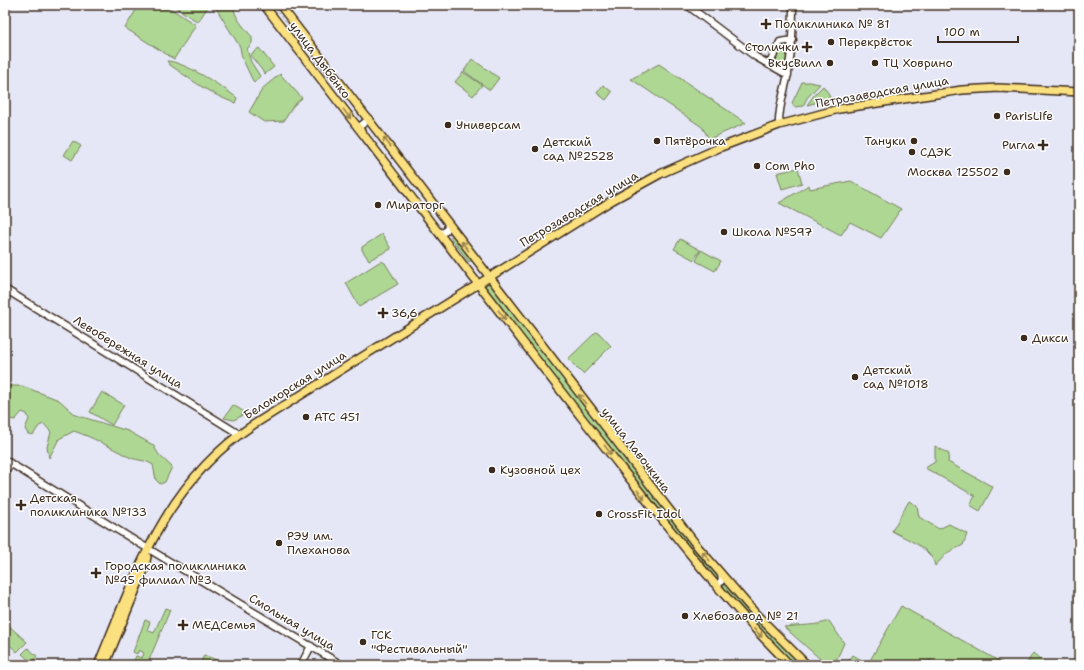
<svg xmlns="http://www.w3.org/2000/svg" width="1084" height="670" font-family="'Shantell Sans',sans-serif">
<rect width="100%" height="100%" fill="#e6e7f6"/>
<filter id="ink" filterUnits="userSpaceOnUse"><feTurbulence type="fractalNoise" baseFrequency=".025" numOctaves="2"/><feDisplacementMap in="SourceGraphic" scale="8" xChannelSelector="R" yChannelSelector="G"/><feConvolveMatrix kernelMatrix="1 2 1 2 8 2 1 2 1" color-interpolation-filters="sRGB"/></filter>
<g filter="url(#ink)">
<path fill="#aed794" stroke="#748059" d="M139 5H165L196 25 174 59 125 28Z
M172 5H209L198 22Z
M214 5H222L223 8 234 5C233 17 245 28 252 37V43L247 49 251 62 260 76 254 83 242 58 240 47Z
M789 44 785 67 774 63 778 51Z
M259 48 274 67 265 74 250 55Z
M472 59 499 78 490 90 464 71Z
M167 61C183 61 225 88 237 98L235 103C211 95 190 79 170 65Z
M659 64 746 123 709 139 702 127 631 79Z
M463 72 482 85 473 96 455 82Z
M280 74 302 98 293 106 284 121 264 122 249 112 263 88Z
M802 82H809L820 84 807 98 803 106 794 107 792 103Z
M603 85 612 92 606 100 597 93Z
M823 86 829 94 830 99 807 105 814 95Z
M73 141 81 146 72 160 64 155Z
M798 168 802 183 782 189 777 173Z
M851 181 901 209 881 238 850 222 841 235 779 203 809 185 810 189Z
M382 234 391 249 369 260 362 250V247Z
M453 235 472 260 469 262 450 237Z
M680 239 700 250 694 260 674 249Z
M701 250 721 261 715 271 696 261Z
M381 261 385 263 398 284 359 307 346 283Z
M489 277 698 547 807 665H790L722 594 478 284Z
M596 332 599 333 611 346 583 374 568 359Z
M5 386H22L59 400 76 415 128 431 153 445 159 455 172 467 165 482 160 484 156 480 153 465C145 459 135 461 127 456 108 446 94 438 74 431L59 439 49 458 47 447 51 432 44 424 39 426 33 435 28 434 25 429 29 419 27 414 22 412 15 420 9 419 8 414 10 409 5 406Z
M102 392 124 405 112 425 90 412Z
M233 405 246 413 234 420 224 418Z
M935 446 949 454 948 462 993 487 980 511 970 505 975 496 925 468 935 462Z
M909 501 917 506 919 517 939 529 949 524 967 534 963 545 947 553 935 566C932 548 906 539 892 531Z
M901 606 1006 665H934L931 660 916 665H846L853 655 868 664Z
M165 608 170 610 147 665H132L136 656 142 658 144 653 139 650 137 654 133 652 145 620 150 622 147 630 154 633Z
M829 621 844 643 835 663 827 665 784 627C799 625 817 626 829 621Z
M7 624 27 642 17 652 5 640V626Z
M28 648 37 656 32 663 22 654Z
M1033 653 1047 665H1026Z
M204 655 219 661 217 665H200Z"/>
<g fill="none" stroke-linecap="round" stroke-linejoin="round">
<defs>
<path id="minor" d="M687 5 756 57 788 75
M769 65 780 42 793 40
M779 125C778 107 785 91 788 73 792 50 793 28 793 5
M358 128 369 119
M436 230 442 233 446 231 448 226 447 222
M5 289 239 434
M5 460 137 542 342 665
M5 471 11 464
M712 582 716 584 720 583 722 579 721 575
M301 665 311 646"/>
<path id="major" d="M264 5C371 144 477 284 585 422 651 505 714 590 790 665
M280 5 698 547 756 614 807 665
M98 665C136 573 166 482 253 425L611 201 660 174 721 147 779 125 839 109 962 90 999 88 1079 92
M105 665 144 570 147 557"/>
</defs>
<use href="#minor" stroke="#3b2a1e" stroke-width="9"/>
<use href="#major" stroke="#3b2a1e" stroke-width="10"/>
<use href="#minor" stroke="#fff" stroke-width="6"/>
<use href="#major" stroke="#fbe080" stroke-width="7"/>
</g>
<defs><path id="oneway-shaft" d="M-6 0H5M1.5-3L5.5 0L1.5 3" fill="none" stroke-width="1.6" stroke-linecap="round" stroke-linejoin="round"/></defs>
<g stroke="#9b854f">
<use href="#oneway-shaft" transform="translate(347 114) rotate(53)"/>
<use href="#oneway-shaft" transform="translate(387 142) rotate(-127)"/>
<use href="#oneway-shaft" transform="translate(465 246) rotate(-127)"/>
<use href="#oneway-shaft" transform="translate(502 315) rotate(52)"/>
<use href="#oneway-shaft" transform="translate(582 399) rotate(-128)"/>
<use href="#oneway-shaft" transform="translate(608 450) rotate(53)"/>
<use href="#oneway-shaft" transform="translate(641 495) rotate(53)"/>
<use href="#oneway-shaft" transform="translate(706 556) rotate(-129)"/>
<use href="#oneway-shaft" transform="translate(758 633) rotate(47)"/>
</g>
</g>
<g fill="#3b2a1e" stroke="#fff" stroke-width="1.5">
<path d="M764 18h4v4h4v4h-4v4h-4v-4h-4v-4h4z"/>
<circle cx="831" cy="42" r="4"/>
<path d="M805 41h4v4h4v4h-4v4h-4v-4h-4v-4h4z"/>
<circle cx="830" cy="63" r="4"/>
<circle cx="875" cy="63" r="4"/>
<circle cx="997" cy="116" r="4"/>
<circle cx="448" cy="125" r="4"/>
<circle cx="657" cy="141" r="4"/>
<circle cx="914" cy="141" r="4"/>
<path d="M1041 139h4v4h4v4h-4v4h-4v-4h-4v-4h4z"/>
<circle cx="535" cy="149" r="4"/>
<circle cx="912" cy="152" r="4"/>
<circle cx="757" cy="166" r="4"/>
<circle cx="1007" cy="172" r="4"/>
<circle cx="378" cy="205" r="4"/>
<circle cx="724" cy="232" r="4"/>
<path d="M381 307h4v4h4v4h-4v4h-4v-4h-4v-4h4z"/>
<circle cx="1024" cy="338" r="4"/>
<circle cx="855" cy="377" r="4"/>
<circle cx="306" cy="417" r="4"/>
<circle cx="492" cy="470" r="4"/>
<path d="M19 499h4v4h4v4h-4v4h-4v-4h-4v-4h4z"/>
<circle cx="599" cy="514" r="4"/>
<circle cx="279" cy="543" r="4"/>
<path d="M94 567h4v4h4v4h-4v4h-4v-4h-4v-4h4z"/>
<circle cx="685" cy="616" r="4"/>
<path d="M181 619h4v4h4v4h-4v4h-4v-4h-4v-4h4z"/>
<circle cx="363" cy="642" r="4"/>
</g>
<g text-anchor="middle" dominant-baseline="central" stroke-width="3" stroke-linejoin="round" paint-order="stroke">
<g font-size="12" fill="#3b2a1e" stroke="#fff" text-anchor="start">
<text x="775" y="24">Поликлиника № 81</text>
<text x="839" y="42">Перекрёсток</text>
<text x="799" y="47" text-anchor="end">Столички</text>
<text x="822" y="63" text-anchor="end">ВкусВилл</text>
<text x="883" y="63">ТЦ Ховрино</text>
<text x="1005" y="116">ParisLife</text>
<text x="456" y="125">Универсам</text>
<text x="665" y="141">Пятёрочка</text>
<text x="906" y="141" text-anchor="end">Тануки</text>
<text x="543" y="142">Детский<tspan x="543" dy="14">сад №2528</tspan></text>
<text x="1035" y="145" text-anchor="end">Ригла</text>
<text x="920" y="152">СДЭК</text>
<text x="765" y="166">Com Pho</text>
<text x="999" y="172" text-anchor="end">Москва 125502</text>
<text x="386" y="205">Мираторг</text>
<text x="732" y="232">Школа №597</text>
<text x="391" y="313">36,6</text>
<text x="1032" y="338">Дикси</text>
<text x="863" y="370">Детский<tspan x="863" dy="14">сад №1018</tspan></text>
<text x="314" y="417">АТС 451</text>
<text x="500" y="470">Кузовной цех</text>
<text x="30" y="498">Детская<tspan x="30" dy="14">поликлиника №133</tspan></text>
<text x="607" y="514">CrossFit Idol</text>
<text x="287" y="536">РЭУ им.<tspan x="287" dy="14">Плеханова</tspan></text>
<text x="105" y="566">Городская поликлиника<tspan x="105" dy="14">№45 филиал №3</tspan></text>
<text x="693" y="616">Хлебозавод № 21</text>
<text x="192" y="625">МЕДСемья</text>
<text x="371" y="635">ГСК<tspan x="371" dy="14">"Фестивальный"</tspan></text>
</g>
<g font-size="12" fill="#3b2a1e" stroke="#fff">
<text transform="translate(320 60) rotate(53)">улица Дыбенко</text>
<text transform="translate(882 92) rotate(-10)">Петрозаводская улица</text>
<text transform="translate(579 209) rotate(-31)">Петрозаводская улица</text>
<text transform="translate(128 352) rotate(32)">Левобережная улица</text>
<text transform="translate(295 385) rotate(-32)">Беломорская улица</text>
<text transform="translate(636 450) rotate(52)">улица Лавочкина</text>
<text transform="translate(292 622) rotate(31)">Смольная улица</text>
</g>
</g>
<rect width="1084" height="670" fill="none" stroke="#fff" stroke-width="20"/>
<rect x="10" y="10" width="1064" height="650" fill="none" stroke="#3b2a1e" stroke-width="1.5" filter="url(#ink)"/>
<path d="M938 36v6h80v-6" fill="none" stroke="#3b2a1e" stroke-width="2"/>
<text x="944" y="36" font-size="12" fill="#3b2a1e" stroke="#ffffff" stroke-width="3" paint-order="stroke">100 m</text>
</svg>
